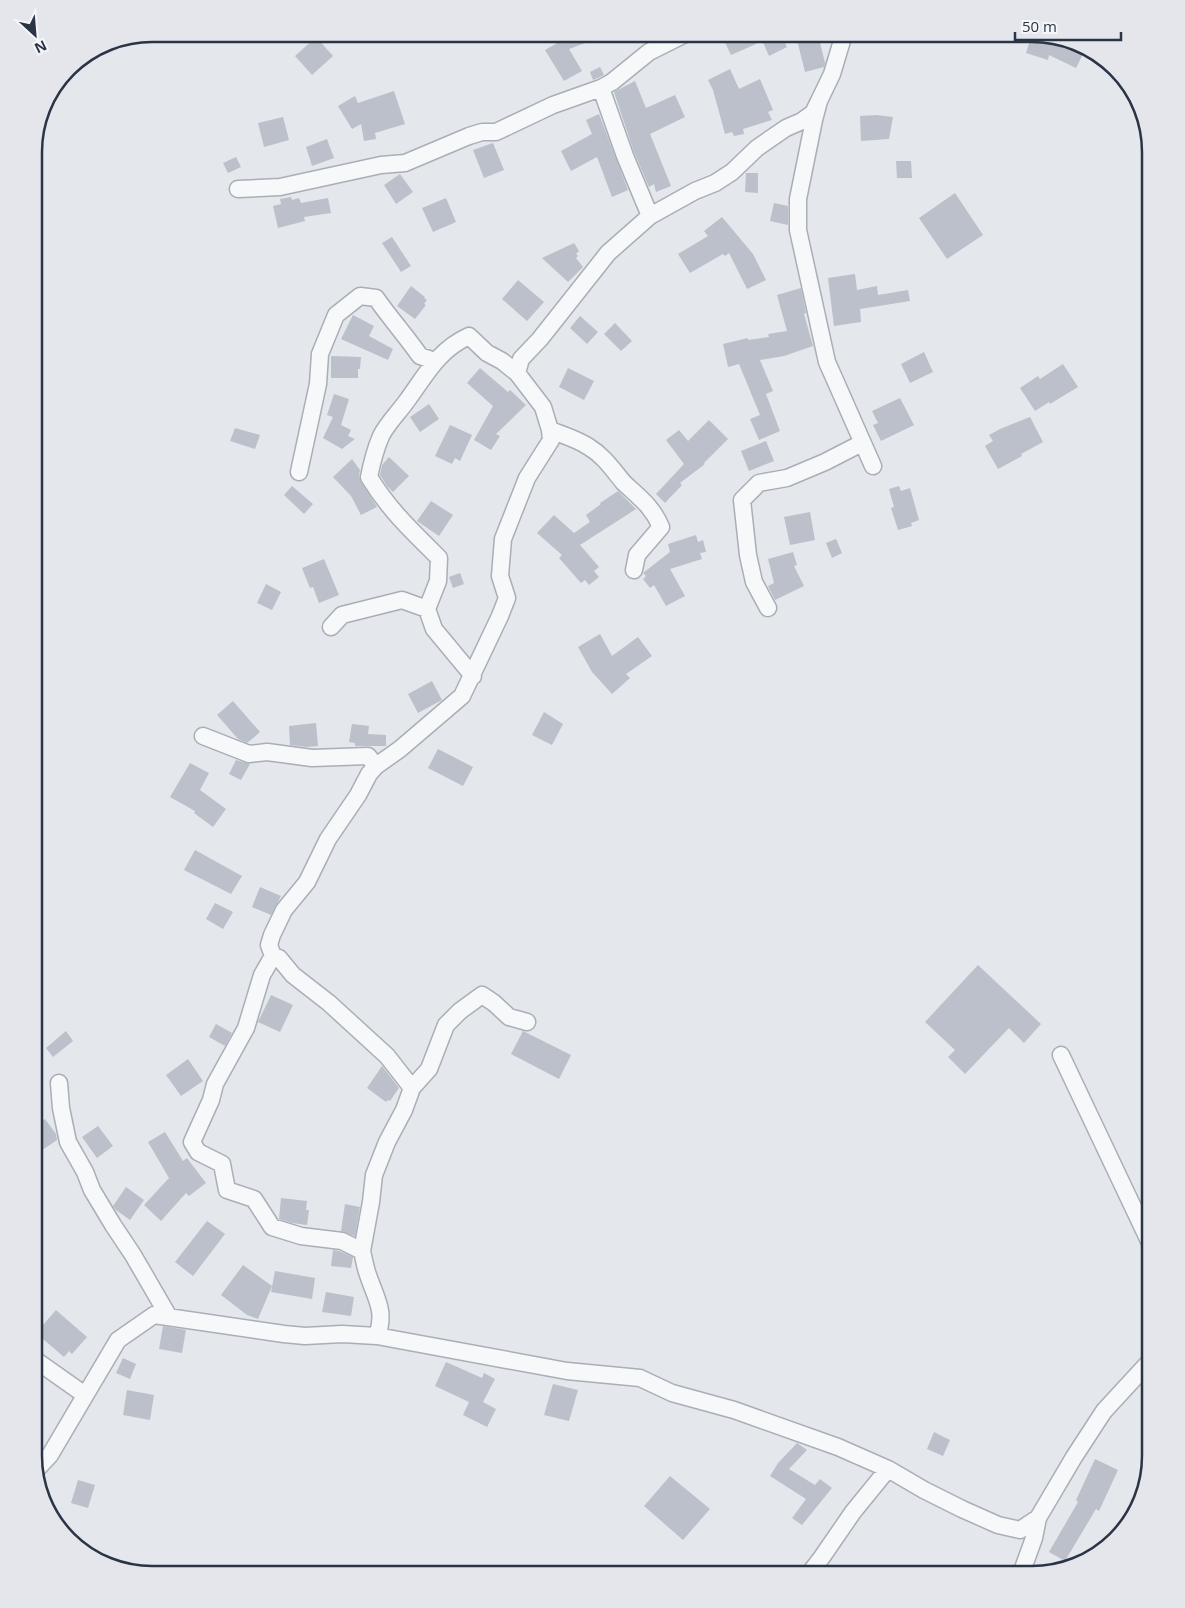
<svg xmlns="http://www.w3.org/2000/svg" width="1185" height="1608" font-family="'Open Sans',sans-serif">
<rect width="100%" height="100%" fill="#e4e7ec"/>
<path fill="#bbc0ca" d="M573 34 607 35 569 49 582 71 564 81 545 50Z
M721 34H752L756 44 731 55Z
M771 34H781L787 47 769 56 761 38Z
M803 34H818L825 63 824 67 805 72 796 36Z
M1032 34H1040L1086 48 1076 68 1049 55 1048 60 1026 53Z
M316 37 333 56 312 75 295 56Z
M600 67 604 75 593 80 590 72Z
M730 69 739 89 760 79 773 110 768 112 772 120 743 129 744 134 734 136 732 132 725 134 713 90 708 80Z
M635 81 646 108 675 95 685 117 650 134 671 186 656 192 654 184 649 187 634 152 614 92Z
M394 91 405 124 375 133 376 139 364 141 361 124 352 129 338 106 355 96 358 103Z
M599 114 628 190 612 197 597 157 571 171 561 151 592 134 586 120Z
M876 115 893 117 889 139 861 141 860 116Z
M283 117 289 140 264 147 258 123Z
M327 139 334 158 312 166 306 147Z
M493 143 504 170 484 178 473 150Z
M236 157 241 167 228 173 223 163Z
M896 161H911L912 178H897Z
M746 173H758V193L745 192Z
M400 174 413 192 396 204 384 185Z
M955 193 983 235 947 259 919 218Z
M291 197 292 200 299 198 301 203 328 198 331 213 304 217 305 221 278 228 273 206 281 204 280 199Z
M446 198 456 222 433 232 422 208Z
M774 203 788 206V225L770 221Z
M722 217 753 254 766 280 747 289 729 253 725 256 723 254 690 273 678 254 708 236 704 231Z
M392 237 411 266 401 272 382 243Z
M574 243 579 251 576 254 578 256 576 258 583 267 568 282 542 258Z
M855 274 857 290 877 286 878 295 908 290 910 301 860 309 861 322 834 326 828 278Z
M518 280 544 302 527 321 502 299Z
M411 286 425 297 424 298 427 300 424 304 426 305 415 319 397 306Z
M801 288 806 313 804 314 813 346 784 356 760 360 773 391 766 394 780 431 759 440 750 419 760 415 739 364 728 367 723 344 748 338V340L769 337 768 334 787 331 777 295Z
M353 315 374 326 369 336 393 349 388 360 341 339Z
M580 316 598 332 587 344 570 328Z
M615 323 632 341 621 351 604 334Z
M924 352 933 372 910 383 901 364Z
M331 356 361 357 360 369H358V378H331Z
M1063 364 1078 387 1050 404 1049 402 1035 411 1020 388 1038 376 1040 379Z
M480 368 508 392 510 390 526 405 496 434 500 436 491 450 474 440 493 406 467 383Z
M568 368 594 381 584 400 559 387Z
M334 394 349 399 341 425 351 430 348 436 355 439 342 449 323 438 333 417 327 415Z
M900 398 914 425 881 441 873 425 878 423 872 411Z
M429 404 439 419 420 432 410 417Z
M1030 417 1043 442 1021 454 1022 456 998 469 985 446 993 441 989 435 1000 429Z
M709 420 728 439 704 463 705 464 680 483 682 485 665 503 656 494 684 464 666 440 679 430 688 441Z
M450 425 472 435 460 461 455 458 452 464 435 456Z
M235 428 260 435 255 449 230 441Z
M766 441 774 461 749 471 741 451Z
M389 457 409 476 393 492 387 486 380 475 382 465Z
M352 459 360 470 359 476 361 482 377 507 361 515 351 496 333 477Z
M292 486 313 504 304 514 284 495Z
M899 486 901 491 910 488 919 520 911 523 912 526 898 530 891 508 894 507 889 489Z
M618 491 636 509 580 545 599 567 594 571 599 577 589 585 585 580 581 583 559 558 562 555 537 533 554 515 574 533 590 522 586 515 601 504 600 503Z
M431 501 453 515 439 536 417 521Z
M810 512 815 540 790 545 784 517Z
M696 535 698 542 703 540 706 552 700 553 702 559 670 569 685 596 666 606 654 585 650 588 643 579 646 576 643 573 670 552 668 544Z
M836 539 842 553 832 558 826 543Z
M793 552 797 565 794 566 804 586 775 600 768 586 774 583 768 559Z
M324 559 339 595 319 603 313 587 310 588 302 568Z
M460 573 464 584 453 588 449 577Z
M266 584 281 592 272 610 257 603Z
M600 634 612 656 638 637 652 656 626 674 630 678 612 694 592 672 578 647Z
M432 681 442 700 418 713 408 694Z
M233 701 260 732 247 743 238 739 217 715Z
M544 712 563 724 552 745 532 735Z
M316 723 318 746 307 747 290 745 289 726Z
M352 724 369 726 368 734 386 735V746H355V743L349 742Z
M438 749 473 767 463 786 428 768Z
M236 760 250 764 241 780 229 774Z
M190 763 209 773 200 790 226 809 213 827 194 813 195 811 170 797Z
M195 850 242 876 231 894 184 870Z
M260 887 281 896 271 915 252 907Z
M215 903 233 912 223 929 206 919Z
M978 965 1041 1024 1024 1043 1009 1028 965 1074 948 1057 955 1050 925 1022Z
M271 995 293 1005 280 1032 258 1022Z
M216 1024 232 1033 225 1046 209 1037Z
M66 1031 73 1041 53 1057 46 1048Z
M523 1031 571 1055 559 1079 511 1054Z
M188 1059 203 1081 181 1096 166 1075Z
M382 1066 399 1088 390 1101 388 1100 386 1102 367 1088Z
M45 1119 56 1134 57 1140 38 1153 34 1146V1125Z
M98 1126 113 1146 97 1158 82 1137Z
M165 1132 183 1161 187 1158 206 1183 189 1196 186 1193 161 1221 144 1205 169 1178 148 1142Z
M126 1187 144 1200 130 1220 116 1210 113 1206Z
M281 1198 307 1201 306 1210H309L307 1225 292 1223 279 1219Z
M345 1204 360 1207 355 1236 341 1231Z
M207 1221 225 1234 193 1276 175 1262Z
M333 1250 339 1251 353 1257 351 1268 331 1266Z
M243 1265 272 1286 258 1319 247 1315 221 1295Z
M275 1271 315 1278 312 1299 271 1292Z
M326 1292 354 1297 351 1316 322 1312Z
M56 1310 87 1337 72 1354 69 1351 64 1357 36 1333Z
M163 1326 186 1330 182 1353 159 1349Z
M123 1358 136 1364 130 1379 116 1373Z
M446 1362 482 1378 484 1373 495 1379 483 1402 496 1409 487 1427 463 1415 469 1402 435 1386Z
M553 1384 578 1390 569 1421 544 1415Z
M127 1390 154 1395 150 1420 123 1415Z
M934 1432 950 1440 943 1456 927 1449Z
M797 1443 807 1450 789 1469 815 1485 820 1479 832 1488 802 1525 792 1518 806 1499 770 1476 778 1463Z
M1095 1459 1118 1470 1099 1511 1096 1509 1065 1561 1049 1552 1078 1502 1076 1500Z
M670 1476 710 1509 683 1540 644 1506Z
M78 1480 95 1485 88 1508 71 1503Z"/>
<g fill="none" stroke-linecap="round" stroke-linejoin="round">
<defs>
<path id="street" d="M844 34 832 74 819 101 814 120 798 199V230L827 362 873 466
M601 88 625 156 650 216
M238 189 280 187 381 165 405 163 469 136 482 132H496L553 105 601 88 612 82 649 52 685 34
M550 430C563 435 577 439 589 447 604 456 613 470 624 483 640 498 652 506 661 527L637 555 634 570
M299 472 318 384 320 354 336 315 360 296 376 298C390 318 406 336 420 356L435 361
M768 608 754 582 748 555 742 500 759 483 787 478 825 462 862 443
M331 627 342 615 402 600 427 609
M473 676 434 629 427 609 438 581 439 558C412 531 389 510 369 477 372 462 375 450 381 436 387 424 398 413 406 402 426 375 438 350 469 336L487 353 502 361 517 373
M203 736 249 754 267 752 312 758 368 756 376 766
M273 956 269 945 272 935 284 910 307 882 328 839 358 795 369 774 376 766 400 749 462 696 500 616 507 598 500 576 503 539 527 478 551 440 550 430 543 407 517 373 521 359 540 339 608 253 650 216 695 191 715 183 732 172 757 148 786 128 802 121 813 113 819 101
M1061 1055 1151 1245
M59 1083 61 1108 68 1142 85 1172 92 1190 113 1225 133 1255 169 1317
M362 1251 371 1202 374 1175 387 1142 404 1110 412 1088
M377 1336C386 1311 376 1299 368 1275 365 1267 364 1259 362 1251L342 1241 301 1236 272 1227 254 1199 227 1190 222 1164 198 1152 192 1142 211 1100 215 1084 246 1028 262 975 273 956 279 958 293 975 329 1003 387 1056 412 1088 429 1069 446 1025 460 1011 482 995 494 1003 509 1017 527 1022
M34 1359 85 1395
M37 1469 50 1455 118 1340 154 1315 284 1334 305 1336 342 1334 377 1336 567 1371 640 1378 672 1393 734 1410 838 1447 888 1469 924 1490 962 1509 998 1525 1020 1530 1038 1518
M809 1574 822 1557 853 1512 888 1469
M1021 1574 1034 1538 1038 1518 1074 1457 1104 1411 1151 1360"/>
</defs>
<use href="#street" stroke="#a9aeb7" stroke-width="19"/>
<use href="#street" stroke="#f7f8fa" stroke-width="16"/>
</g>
<path d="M0 0H1185V1608H0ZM152 42H1032A110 110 0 0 1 1142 152V1456A110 110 0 0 1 1032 1566H152A110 110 0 0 1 42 1456V152A110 110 0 0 1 152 42Z" fill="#e4e6eb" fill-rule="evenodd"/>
<path fill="none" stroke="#2b3445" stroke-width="2.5" d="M152 42H1032A110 110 0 0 1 1142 152V1456A110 110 0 0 1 1032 1566H152A110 110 0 0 1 42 1456V152A110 110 0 0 1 152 42Z"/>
<g transform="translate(35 35) rotate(154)" stroke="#f4f6f9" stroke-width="4" paint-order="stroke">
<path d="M0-4L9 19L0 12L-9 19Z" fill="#2b3445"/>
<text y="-8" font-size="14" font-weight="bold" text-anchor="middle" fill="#2b3445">N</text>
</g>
<path d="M1015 32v8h106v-8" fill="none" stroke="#2b3445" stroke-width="2.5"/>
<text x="1022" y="32" font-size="15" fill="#2b3445" stroke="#f4f6f9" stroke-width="4" paint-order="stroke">50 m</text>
</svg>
